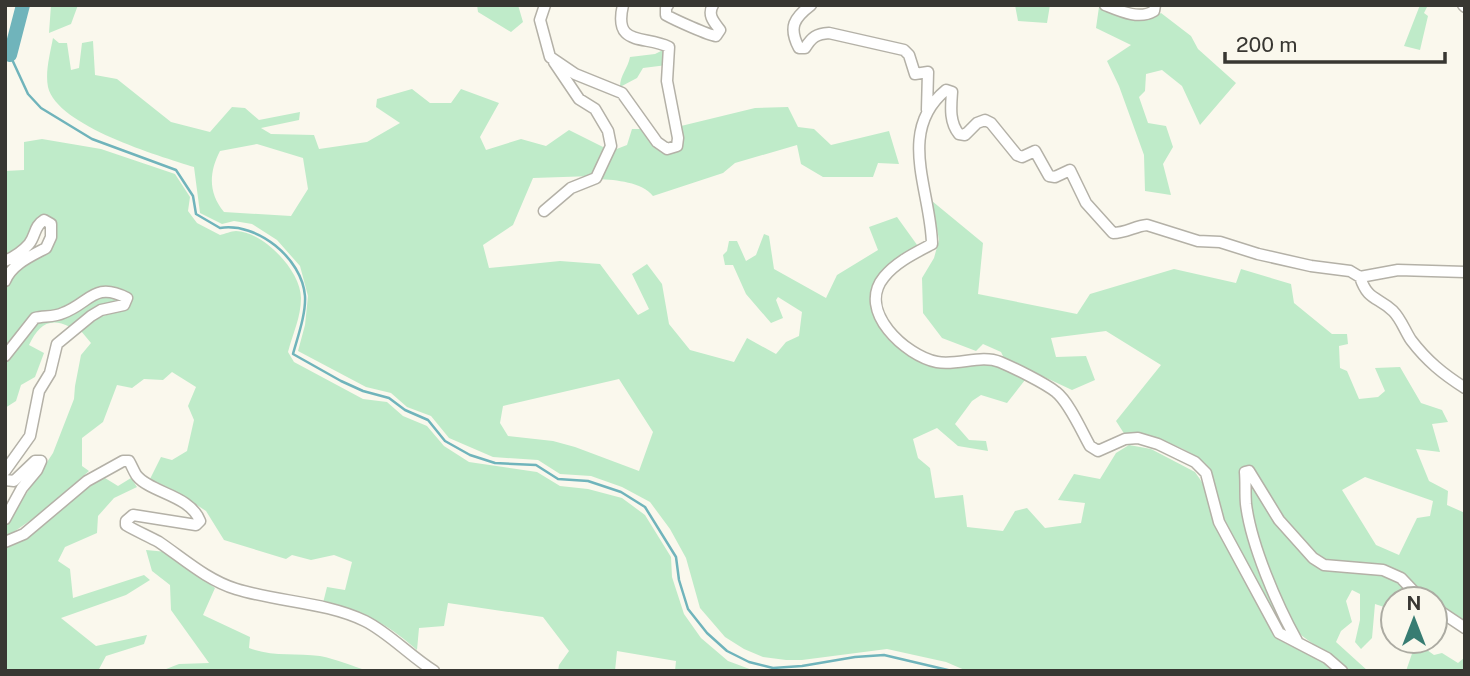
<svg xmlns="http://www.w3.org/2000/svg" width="1470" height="676" font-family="'Public Sans',sans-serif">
<rect width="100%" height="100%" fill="#faf8ed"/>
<path fill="#bfebc9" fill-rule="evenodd" d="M51 5H78L71 24 49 33Z
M477 5H518L523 22 511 32 478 12Z
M1015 5H1050L1047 23 1018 21Z
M1420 5H1428L1424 13 1428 16 1420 50 1404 46Z
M1099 7C1119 19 1140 26 1161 13L1191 36 1198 49 1236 83 1200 125 1182 86 1162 70 1146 74 1145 91 1139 97 1148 123 1166 126 1173 147 1163 164 1171 195 1145 191 1144 155 1119 86 1107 61 1131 45 1096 28Z
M53 38 59 43H67L71 70 79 68 82 43 93 41 95 75 117 79 171 122 210 132 232 107 245 108 259 120 300 112 299 120 261 128 271 134 314 135 319 149 367 142 400 123 376 107 377 99 412 89 430 103H451L461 89 499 103 480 137 486 150 521 139 546 146 569 130 607 149 593 176 533 178 513 225 483 245 489 268 560 261 600 264 638 315 649 309 632 274 647 264 662 284 669 324 690 350 734 362 747 338 776 354 786 342 799 336 802 312 778 297 776 300 783 318 771 323 746 294 733 265H725L723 255 727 251 729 241H737L746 261 756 255 764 234 769 236 774 269 826 298 837 275 878 250 869 227 897 217 920 249 879 276C878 290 876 306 877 320 881 343 922 366 943 368 961 370 979 360 996 364 1006 367 1016 375 1025 380L1007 403 981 395 972 401 955 424 969 440 986 441 988 451 958 446 937 428 913 439 918 458 930 468 935 498 963 495 967 527 1003 531 1015 511 1027 508 1045 528 1081 523 1085 503 1058 500 1074 474 1100 479 1116 453 1129 445 1151 449 1195 472 1208 491 1214 520 1274 636C1293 651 1318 653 1335 671H967L946 662 887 649 802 660H786L763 657 744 649 725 637 700 608 686 558 670 529 650 502 622 487 591 476 560 474 538 460 493 457 449 438 431 416 407 407 391 393 366 387 298 351 305 325 308 296 300 266 277 240 252 224 234 221 222 224 200 213 194 167C159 156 57 126 48 87 45 72 50 54 53 38ZM257 144 303 158 308 189 291 216 224 212C208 193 209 172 220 151ZM619 379 653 432 639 471 575 447 553 441 508 436 500 423 503 406Z
M667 48V65L643 68 637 78 620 87C620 75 628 68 630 57L655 54Z
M788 107 798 127 814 129 831 145 889 131 899 164 878 163 873 177H823L801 164 797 145 735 163 723 173 653 196C642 182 616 180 599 179L614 150 627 145 632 129H641L673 151 681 126 755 108Z
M42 139 101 149 175 174 190 197 188 211 197 223 220 235C225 234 231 231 236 231 264 232 301 271 301 298 301 317 293 333 288 352L294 362 363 399 387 402 403 416 427 426 444 446 469 462 537 472 560 486 588 489 622 498 645 515 671 557 672 577 684 614 701 638 728 661 755 671H675L676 661 617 651 615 671H558L559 665 569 651 543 617 448 603 444 626 419 628 417 650C381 619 368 615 323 603L327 587 345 590 352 562 334 555 311 560 292 555 286 559 224 540 206 511 177 492 150 479 161 457 172 460 187 451 194 420 188 406 196 387 172 372 163 380 144 379 132 388 117 385 103 422 82 438V466L89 471 41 513 5 538V526L53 453 74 399 75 386 81 355 91 343 81 331 99 317 125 310 131 304 132 296C103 275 89 298 63 310 54 314 41 313 31 315L5 352V289L20 267 50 251 55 238 45 216 28 240 5 258V171L24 170V142Z
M932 201 983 243 978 294 1077 314 1090 294 1174 269 1236 283 1241 269 1291 284 1294 303 1332 334H1347L1348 344 1339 346 1340 368 1347 371 1359 399 1378 397 1385 391 1375 368 1400 367 1421 403 1442 410 1448 422 1432 424 1440 452 1416 449 1429 481 1448 491 1447 505 1465 513V623L1435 603V599C1420 599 1412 586 1404 574L1325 562C1291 538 1272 500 1251 466L1242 470 1244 506 1290 633 1278 627C1260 592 1238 557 1224 520 1219 507 1215 477 1209 468 1195 449 1147 433 1125 435L1116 421 1161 365 1106 331 1051 338 1056 357 1086 356 1095 380 1072 390 1004 358 1001 352 983 344 976 351 942 338 923 313 922 278 934 258 939 240ZM1365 477 1433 501 1430 516 1417 518 1399 555 1376 545 1342 490Z
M115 294 121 302 95 308 70 327C49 316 38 326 29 345L44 353 35 377 21 385 16 401 5 408V359L28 327 90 299Z
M1249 477 1315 565C1340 578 1371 566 1395 580 1403 584 1409 593 1415 599H1393V610L1375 604 1372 638 1361 649 1355 642 1360 620V594L1352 590 1346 601 1352 622 1341 631 1336 642 1368 671H1348C1333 654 1317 648 1301 635 1280 616 1256 533 1251 504 1249 496 1250 486 1249 477Z
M105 478 118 486 131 478 137 487 114 498 98 516 97 533 65 547 58 561 70 569 73 598 144 575 150 580 126 595 61 618 96 646 147 635 144 644 106 656 98 671H5V545L15 544 26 538 93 482Z
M146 550 167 552 215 588 203 615 250 637 249 648C272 657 296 653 320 656 336 659 352 666 368 671H161L179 664 209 663 171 610 170 585 152 571Z
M1416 642 1434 655 1442 653 1458 663 1465 657V671H1406Z"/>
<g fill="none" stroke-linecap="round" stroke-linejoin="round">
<path stroke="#70b4bb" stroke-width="2.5" d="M5 61 10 55 28 94 41 108 92 139 176 170 193 196 196 214 220 228C257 222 302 258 305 296 306 314 298 336 293 354L341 381 363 391 389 398 405 410 428 420 445 441 470 455 495 463 536 465 558 479 588 481 621 492 645 507 676 557 679 580 688 609 707 633 727 651 749 662 773 668 802 666 855 657 884 655 952 671"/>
<path stroke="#70b4bb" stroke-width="14" d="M10 55 23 5"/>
<defs>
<path id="minor" d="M545 5 540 20 550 57 575 74 622 93 657 142 667 149 677 146 678 138 667 81 669 47C644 35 613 47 623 5
M668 5 666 8V15C675 20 708 35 716 36L720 30C714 22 707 15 713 5
M811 5C794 18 788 27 799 48H805C812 37 816 34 829 33L904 50 909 55 915 74 928 72 927 110
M1105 5C1120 11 1139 20 1154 11L1155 5
M1463 5 1465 7
M544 211 571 188 596 178 611 146 608 131 595 109 579 99 554 62
M5 261C14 257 22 252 29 244 36 235 34 226 44 220L51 224V237L46 248C31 256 12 264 5 281
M1360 277 1398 270 1465 272
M5 356 35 318C44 316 55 317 63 313 90 303 94 281 127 298L124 305 101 310 91 316 57 344 50 373 39 391 30 436 5 471
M5 480 14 481 35 461H41L37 470 22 488 5 519
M5 542 24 534 87 481 123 461H129C132 466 134 472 137 476 151 493 190 495 200 521L196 525 133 515 126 521V525C136 531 148 536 159 542 184 559 207 580 236 589 278 602 326 602 365 621 389 633 410 656 434 671
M1435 608 1465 628
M1297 641C1277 605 1251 545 1246 504 1245 493 1246 482 1245 472L1249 471 1279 520 1313 558 1324 565 1383 570 1401 578 1421 599
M1342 671 1327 658 1279 633 1219 522 1206 473 1195 462 1158 444 1138 438 1125 439 1098 451 1090 446C1082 432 1069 402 1056 392 1045 383 1014 368 1000 362 981 354 958 366 937 362 906 356 856 311 884 277 896 262 915 253 932 244 931 191 896 131 946 90L952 92C951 106 949 122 959 134L965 135 977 123 985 120 991 123 1017 155 1022 157 1035 151 1049 176 1055 177 1070 170 1086 203 1113 233C1126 233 1135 226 1147 225L1198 241 1220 242 1258 254 1311 266 1350 271 1360 277C1368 301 1377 296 1393 311 1401 319 1405 331 1411 340 1427 361 1443 374 1465 388"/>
</defs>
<use href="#minor" stroke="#b4b1a7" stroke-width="13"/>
<use href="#minor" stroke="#fff" stroke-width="10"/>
</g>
<rect width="1470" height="676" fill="none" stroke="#383732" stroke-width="14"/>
<g transform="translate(1414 620)"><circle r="33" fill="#faf8ed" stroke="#acaba2" stroke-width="2"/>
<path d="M0-5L12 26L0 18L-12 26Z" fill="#377c72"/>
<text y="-10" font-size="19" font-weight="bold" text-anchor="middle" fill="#383732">N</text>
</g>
<path d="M1225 52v10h220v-10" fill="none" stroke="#383732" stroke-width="3.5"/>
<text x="1236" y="52" font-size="21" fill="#383732" stroke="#faf8ed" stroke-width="5" paint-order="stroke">200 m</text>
</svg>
